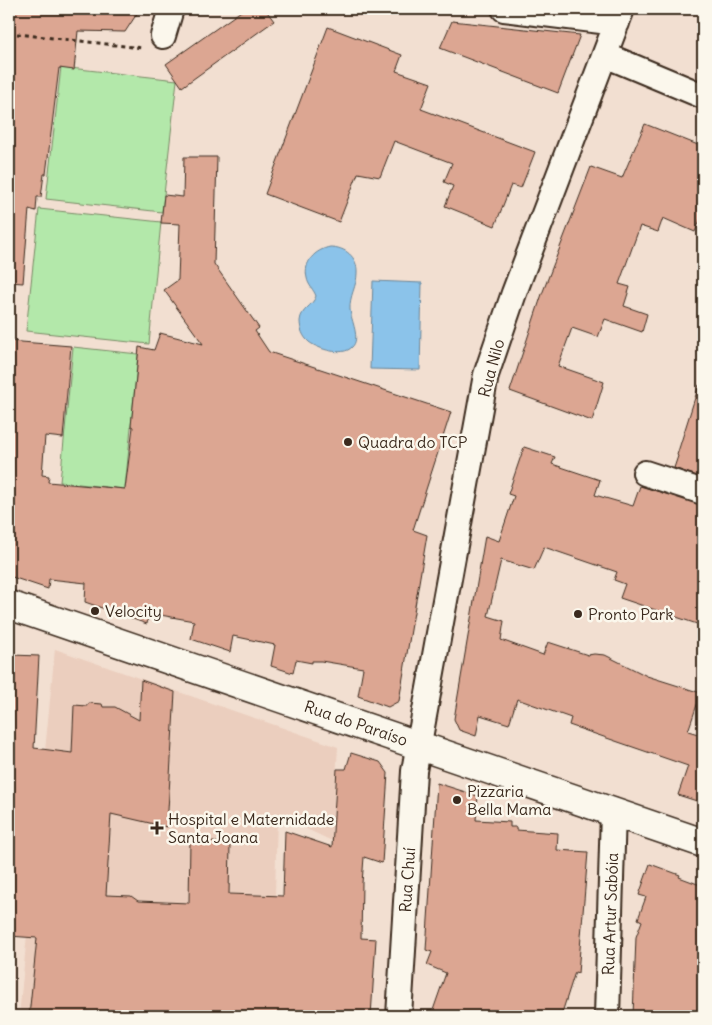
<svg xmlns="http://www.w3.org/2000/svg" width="712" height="1025" font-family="Delius,sans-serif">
<rect width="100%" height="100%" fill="#f2dfd1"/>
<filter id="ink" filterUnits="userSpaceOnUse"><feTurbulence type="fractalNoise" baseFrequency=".02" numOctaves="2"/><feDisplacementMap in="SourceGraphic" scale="10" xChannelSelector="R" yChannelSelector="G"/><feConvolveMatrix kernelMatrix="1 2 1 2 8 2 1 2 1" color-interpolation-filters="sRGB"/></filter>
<g filter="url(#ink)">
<path fill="#ebcebe" d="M55 649 338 747 332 841 277 815 272 1016H19Z"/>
<path fill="#b3e8aa" stroke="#778964" d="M61 67 177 80 162 212 46 199Z
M39 209 161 222 149 344 26 331Z
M73 347 138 354 125 489 60 482Z"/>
<path fill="#8bc3ea" stroke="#6b8698" d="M330 247C345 247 358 257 357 273 357 286 349 296 350 310 351 320 361 339 352 347 343 357 318 349 309 342 303 337 300 329 300 321 301 309 312 307 316 296 314 290 308 285 307 278 303 262 315 250 330 247Z
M373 281 422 283 420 370 370 369Z"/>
<path fill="#dca692" stroke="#3b2a1e" d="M9 9 60 11V9H140L125 32 78 31 74 70 59 68 46 174H44L41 197H37L36 211 29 209 23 283 9 282Z
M244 9H265L274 21 182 87 166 64Z
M452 21 580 35 558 93 440 48Z
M328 27 402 55 396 71 431 83 421 109 535 152 521 188 511 185 495 226 445 206 453 186 444 182 452 163 394 141 380 177 358 173 339 222 265 194Z
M645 124 703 147V213L695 232 663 218 658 232 640 226 619 284 630 287 624 306 647 314 642 332 605 319 598 337 572 328 558 366 604 382 592 421 510 391 542 294 591 167 622 178Z
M184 157H217L214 264 259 328 255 331 269 352 451 412 413 530 427 535 399 701 388 707 358 696 363 668 321 661H312V663L296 660 293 673 271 666 275 645 233 636 230 652 191 639 194 621 149 613 147 624 85 602 86 583 49 579 48 589 9 576V341L71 346 63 438 45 436 42 475 49 476 48 482 125 489 133 427 131 426 139 347 154 350 160 333 203 344 164 290 178 280 180 224 161 223 164 195 183 197Z
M699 385H703V478L674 468 678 456 677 455Z
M524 447 555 457 552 464 600 480 595 495 633 506 640 486 703 505V626L620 598 625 584 614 580 617 572 544 547 534 570 501 560 488 616 504 621 501 640 543 655 548 642 588 655 594 654 605 655 647 676 701 693 688 731 698 734 699 730 703 731V803L678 795 688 766 569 725 571 718 517 699 509 724 480 715 476 736 459 730 454 719 485 536 499 541 514 496 508 494Z
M12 655 39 656 34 748 72 753 74 705 87 706 89 703 102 704 103 707H115L139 720 141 680 175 692 167 827 111 814 106 895 131 896 138 901 189 903 190 841 230 843 229 894 283 896 285 831 332 847 337 769H346L351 753 380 762 388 773 382 863 364 857 362 883 361 938 376 939 371 1016H29L37 938 9 936V685H10Z
M437 783 478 796 476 820 510 822V827H516V830L558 833 557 850 588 852 578 973 575 972 561 1016H431L446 973 427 965 432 952 426 950Z
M650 864 680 875 679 877 703 886V1016H633L636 937 642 921 638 919 646 897 639 895Z"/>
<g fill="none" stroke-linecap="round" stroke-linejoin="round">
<defs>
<path id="minor" d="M504 9 617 23
M163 36 171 9
M605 55 703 96
M645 473 703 492
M399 1016 414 771 486 375 514 293 622 9
M607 1016 613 811"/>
<path id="tertiary" d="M9 605 703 843"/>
</defs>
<use href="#minor" stroke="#3b2a1e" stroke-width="28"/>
<use href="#tertiary" stroke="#3b2a1e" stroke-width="31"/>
<path stroke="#3b2a1e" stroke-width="3" stroke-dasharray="4 4" stroke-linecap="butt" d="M9 33 142 48"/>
<use href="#minor" stroke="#fbf7ec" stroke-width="24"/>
<use href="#tertiary" stroke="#fbf7ec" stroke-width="28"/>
</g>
</g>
<g fill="#3b2a1e" stroke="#fbf7ec" stroke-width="2">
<circle cx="348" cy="442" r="5"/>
<circle cx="95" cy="611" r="5"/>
<circle cx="578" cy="614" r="5"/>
<circle cx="457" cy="800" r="5"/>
<path d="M154.5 820.5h5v5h5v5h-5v5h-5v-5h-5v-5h5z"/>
</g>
<g text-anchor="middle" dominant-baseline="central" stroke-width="5" stroke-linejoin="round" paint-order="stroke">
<g font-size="16" fill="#3b2a1e" stroke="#fbf7ec">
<text transform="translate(491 368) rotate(-75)">Rua Nilo</text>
<text transform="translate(356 723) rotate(19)">Rua do Paraíso</text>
<text transform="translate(407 880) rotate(-86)">Rua Chuí</text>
<text transform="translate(610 914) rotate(-88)">Rua Artur Sabóia</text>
</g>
<g font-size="16" fill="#3b2a1e" stroke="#fbf7ec" text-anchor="start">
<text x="358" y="442">Quadra do TCP</text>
<text x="105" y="611">Velocity</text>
<text x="588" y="614">Pronto Park</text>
<text x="467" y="791">Pizzaria<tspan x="467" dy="18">Bella Mama</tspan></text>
<text x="168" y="819">Hospital e Maternidade<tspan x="168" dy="18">Santa Joana</tspan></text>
</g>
</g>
<rect width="712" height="1025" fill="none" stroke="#fbf7ec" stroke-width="30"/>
<rect x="15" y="15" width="682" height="995" fill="none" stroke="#3b2a1e" stroke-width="2" filter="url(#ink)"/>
</svg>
